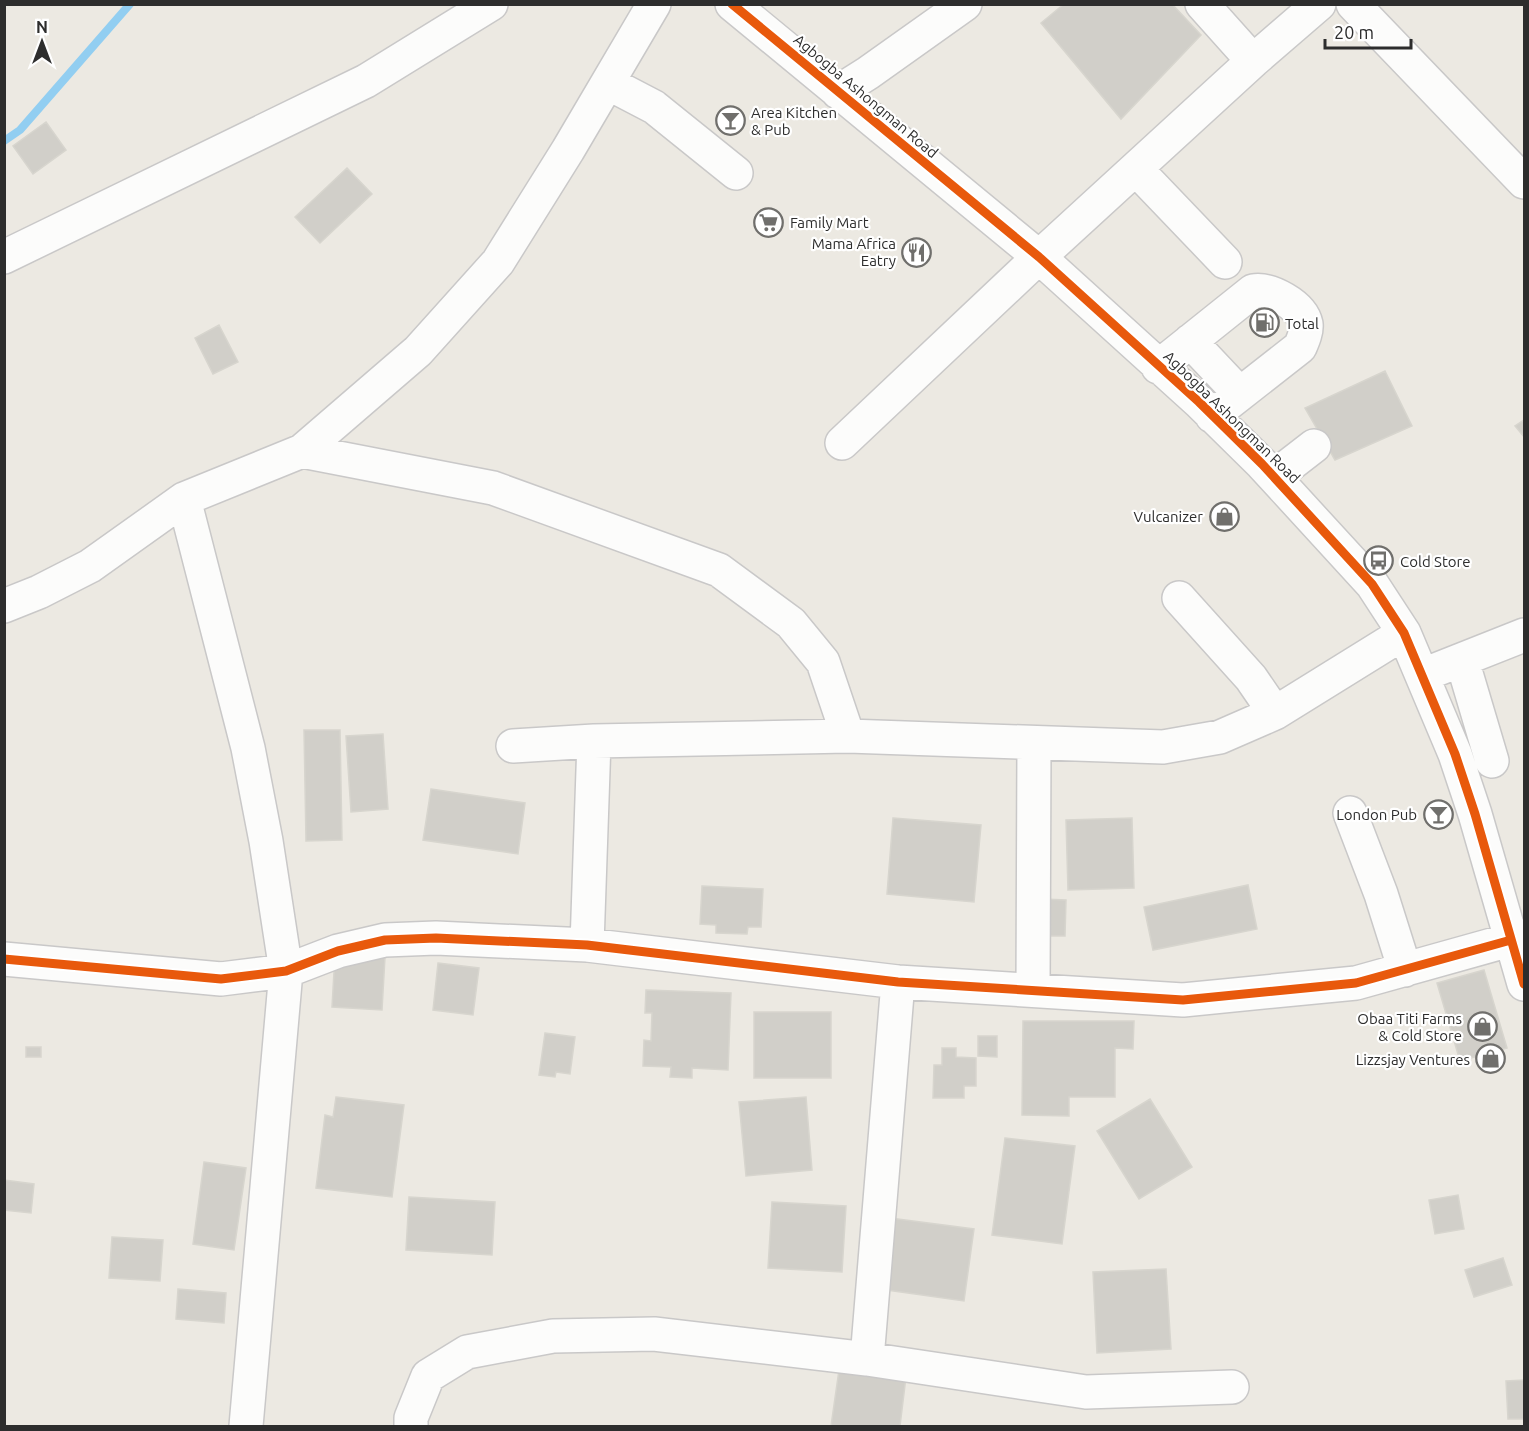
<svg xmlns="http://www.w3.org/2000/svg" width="1529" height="1431" font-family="Ubuntu,sans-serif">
<rect width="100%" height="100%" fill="#ece9e2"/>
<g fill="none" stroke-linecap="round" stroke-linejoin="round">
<path stroke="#92cef1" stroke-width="8" d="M4 141 20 130 130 4"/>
</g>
<path fill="#d1cfc9" stroke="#d7d5ce" stroke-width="1.5" d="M1064 4H1172L1201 35 1121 119 1041 23Z
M46 122 66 150 33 174 13 146Z
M347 168 372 194 320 243 295 217Z
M219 325 238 362 213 374 195 338Z
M1385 371 1412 426 1335 460 1305 408Z
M1524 420V437L1515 426Z
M304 730H340L342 840 306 841Z
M383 734 388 809 351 812 346 736Z
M431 789 525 803 518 854 423 840Z
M893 818 981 825 974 902 887 894Z
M1132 818 1134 888 1068 890 1066 820Z
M1248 885 1257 929 1153 950 1144 907Z
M702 886 763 889 761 927H748L747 934 716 933V925L700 924Z
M1043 899 1066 900 1065 936H1042Z
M335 954 385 957 382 1010 332 1007Z
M438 963 479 968 473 1015 433 1010Z
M1484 970 1507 1048 1460 1061 1437 983Z
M646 990 731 993 728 1070 692 1068V1078L670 1077 671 1067 643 1066 644 1040 651 1041 652 1013H645Z
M754 1012H831V1078H754Z
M1023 1021H1134L1133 1049 1115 1048V1097H1069V1116L1022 1115Z
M545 1033 575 1037 570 1074 556 1072 555 1077 539 1075Z
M978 1036H997V1057L978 1056Z
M26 1047H41V1057H26Z
M942 1048H956V1057L976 1058V1086H964V1098H933L934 1065H942Z
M336 1097 404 1105 392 1197 316 1188 325 1115 333 1117Z
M806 1097 812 1170 746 1176 739 1102Z
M1150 1099 1192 1167 1139 1199 1097 1131Z
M1005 1138 1075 1146 1062 1244 992 1235Z
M204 1162 246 1168 234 1250 193 1244Z
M4 1180 34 1184 31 1213 4 1210Z
M1458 1195 1464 1229 1435 1234 1429 1200Z
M409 1197 495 1202 492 1255 406 1250Z
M772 1202 846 1206 842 1272 768 1268Z
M890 1218 974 1229 964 1301 880 1289Z
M112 1237 163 1240 160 1281 109 1278Z
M1503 1258 1512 1285 1474 1297 1465 1270Z
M1166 1269 1171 1349 1097 1353 1093 1272Z
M178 1289 226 1293 224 1323 176 1319Z
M839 1370 906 1377 900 1426H831Z
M1524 1380V1419H1508L1506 1381Z"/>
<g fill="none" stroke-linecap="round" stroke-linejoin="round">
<defs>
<path id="minor" d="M732 4 1039 257 1199 402 1262 464 1372 584 1404 633 1455 754 1475 814 1524 984
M1202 4 1253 61
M1353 4 1524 182
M608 83 654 107 736 173
M838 92 868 73 965 4
M1136 169 1225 262
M4 257 366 81 491 4
M1190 341 1240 394
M1158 367 1253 291C1270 288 1302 305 1306 324 1307 331 1303 340 1300 347L1212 416
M842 443 1039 257 1253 61 1319 4
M302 451 493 488 719 570 791 623 823 662 848 736
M1274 477 1314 446
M184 499 248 748 266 841 286 971 246 1426
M1179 598 1251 678 1275 713
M4 606 39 592 90 566 184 499 302 451 418 351 498 262 568 150 654 4
M1462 660 1492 761
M1423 675 1524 635
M513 746 594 741 848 736 1163 747 1220 737 1275 713 1404 633
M1350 813 1381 894 1405 970
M587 945 594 741
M4 959 221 979 286 971 338 951 385 940 436 938 587 945 898 982 1183 1000 1356 983 1524 936
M1033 990 1034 743
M867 1359 898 982
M411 1426V1418L428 1376 467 1352 553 1336 654 1334 867 1359 1086 1392 1232 1387"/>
</defs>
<use href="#minor" stroke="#c9c8c8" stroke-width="36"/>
<use href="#minor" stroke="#fcfcfb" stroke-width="33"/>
<defs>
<path id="cycleway" d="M732 4 1039 257 1199 402 1262 464 1372 584 1404 633 1455 754 1475 814 1524 984
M4 959 221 979 286 971 338 951 385 940 436 938 587 945 898 982 1183 1000 1356 983 1511 940"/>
</defs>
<use href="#cycleway" stroke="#fff" stroke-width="13"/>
<use href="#cycleway" stroke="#e8590c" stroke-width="9"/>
</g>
<defs>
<symbol id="bar-ring" viewBox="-11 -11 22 22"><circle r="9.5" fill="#fff" stroke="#706f6c" stroke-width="1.5"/><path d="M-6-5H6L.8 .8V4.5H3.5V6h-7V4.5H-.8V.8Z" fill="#706f6c"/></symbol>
<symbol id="supermarket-ring" viewBox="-11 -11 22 22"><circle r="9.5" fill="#fff" stroke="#706f6c" stroke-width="1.5"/><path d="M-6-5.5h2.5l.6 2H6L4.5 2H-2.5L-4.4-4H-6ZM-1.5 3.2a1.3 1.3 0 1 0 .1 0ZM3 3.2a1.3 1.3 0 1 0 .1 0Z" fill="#706f6c"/></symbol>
<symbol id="restaurant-ring" viewBox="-11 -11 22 22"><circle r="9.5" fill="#fff" stroke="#706f6c" stroke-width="1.5"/><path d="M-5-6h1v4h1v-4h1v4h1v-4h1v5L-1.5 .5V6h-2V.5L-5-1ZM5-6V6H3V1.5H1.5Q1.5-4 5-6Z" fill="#706f6c"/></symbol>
<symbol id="fuel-ring" viewBox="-11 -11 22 22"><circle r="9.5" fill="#fff" stroke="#706f6c" stroke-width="1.5"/><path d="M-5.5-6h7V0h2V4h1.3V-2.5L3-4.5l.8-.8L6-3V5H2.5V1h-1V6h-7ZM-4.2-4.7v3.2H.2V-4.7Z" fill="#706f6c"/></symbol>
<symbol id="shop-ring" viewBox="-11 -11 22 22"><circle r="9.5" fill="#fff" stroke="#706f6c" stroke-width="1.5"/><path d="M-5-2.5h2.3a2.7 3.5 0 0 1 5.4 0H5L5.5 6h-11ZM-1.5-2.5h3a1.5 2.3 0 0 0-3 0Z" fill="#706f6c"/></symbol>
<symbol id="bus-ring" viewBox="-11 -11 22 22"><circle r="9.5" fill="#fff" stroke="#706f6c" stroke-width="1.5"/><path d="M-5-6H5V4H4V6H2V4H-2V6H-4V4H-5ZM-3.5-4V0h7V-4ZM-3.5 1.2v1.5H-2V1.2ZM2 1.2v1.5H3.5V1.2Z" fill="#706f6c"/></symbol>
</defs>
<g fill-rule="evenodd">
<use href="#bar-ring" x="714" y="104" width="33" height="33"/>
<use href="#supermarket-ring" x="752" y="206" width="33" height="33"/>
<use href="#restaurant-ring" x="900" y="236" width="33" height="33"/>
<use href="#fuel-ring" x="1248" y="306" width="33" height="33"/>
<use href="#shop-ring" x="1208" y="500" width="33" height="33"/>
<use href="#bus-ring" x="1362" y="544" width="33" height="33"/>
<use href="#bar-ring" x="1422" y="798" width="33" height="33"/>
<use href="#shop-ring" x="1466" y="1010" width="33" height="33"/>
<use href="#shop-ring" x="1474" y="1042" width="33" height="33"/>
</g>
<g text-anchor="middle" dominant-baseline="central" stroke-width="4.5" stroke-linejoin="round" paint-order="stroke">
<g font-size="15" fill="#2d2d2d" stroke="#fff">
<text transform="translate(866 96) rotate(40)">Agbogba Ashongman Road</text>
<text transform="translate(1232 417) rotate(44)">Agbogba Ashongman Road</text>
</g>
<g font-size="15" fill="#2d2d2d" stroke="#fff" text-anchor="end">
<text x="751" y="112" text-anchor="start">Area Kitchen<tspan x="751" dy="17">&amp; Pub</tspan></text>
<text x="790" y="222" text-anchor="start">Family Mart</text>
<text x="896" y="243">Mama Africa<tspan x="896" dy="17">Eatry</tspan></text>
<text x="1285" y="323" text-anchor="start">Total</text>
<text x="1203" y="516">Vulcanizer</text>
<text x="1400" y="561" text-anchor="start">Cold Store</text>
<text x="1417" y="814">London Pub</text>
<text x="1462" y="1018">Obaa Titi Farms<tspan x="1462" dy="17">&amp; Cold Store</tspan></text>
<text x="1470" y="1059">Lizzsjay Ventures</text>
</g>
</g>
<rect width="1529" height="1431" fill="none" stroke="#2d2d2d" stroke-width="12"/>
<g transform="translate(42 42)" stroke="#ffffff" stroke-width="4.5" paint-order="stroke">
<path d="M0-4.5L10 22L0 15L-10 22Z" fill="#2d2d2d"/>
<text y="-9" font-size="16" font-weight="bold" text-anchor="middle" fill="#2d2d2d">N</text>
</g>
<path d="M1325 39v9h86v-9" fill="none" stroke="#2d2d2d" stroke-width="3"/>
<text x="1334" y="39" font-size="18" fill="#2d2d2d" stroke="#ffffff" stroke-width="4.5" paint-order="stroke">20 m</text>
</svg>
